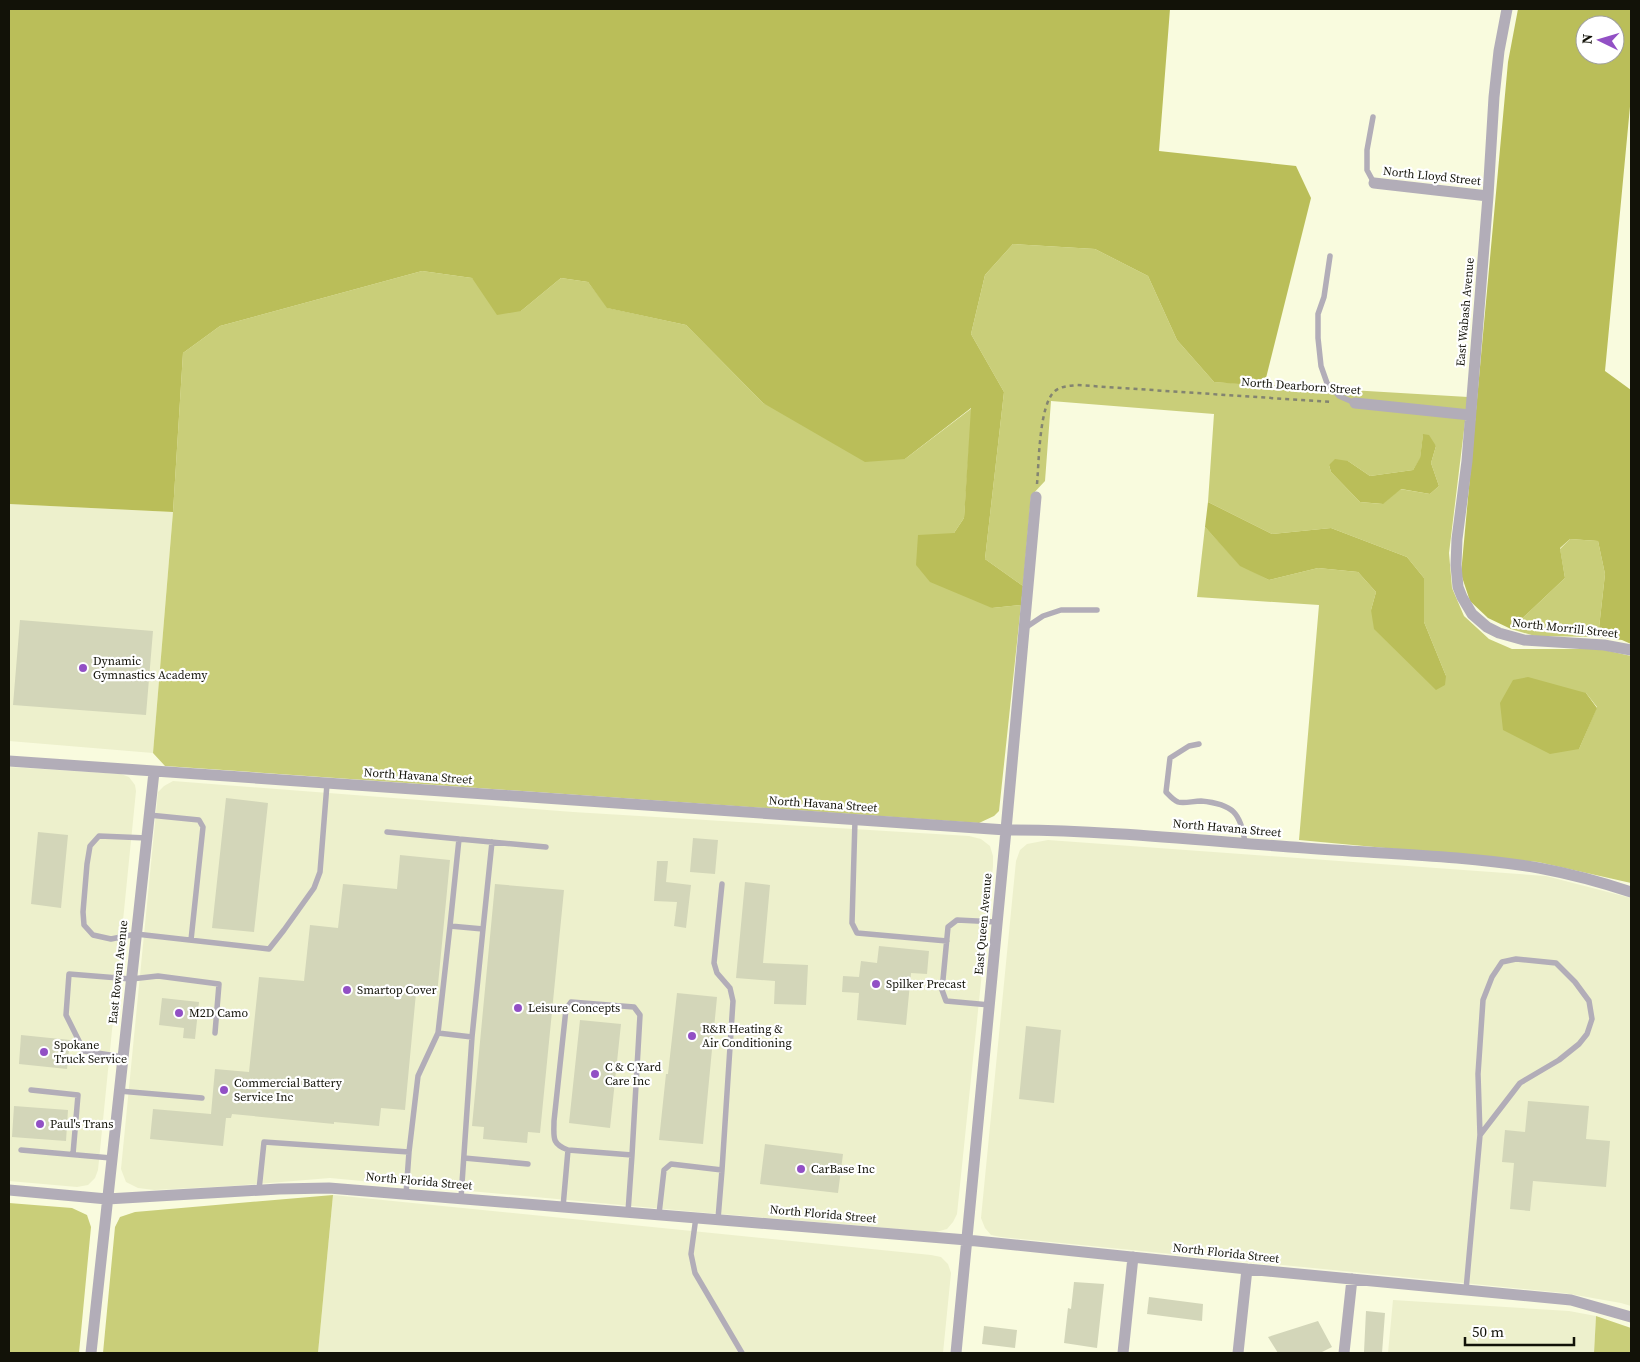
<svg xmlns="http://www.w3.org/2000/svg" width="1640" height="1362" font-family="'Source Serif 4',serif">
<rect width="100%" height="100%" fill="#f9fbde"/>
<path fill="#edf0cc" d="M9 504 173 512 153 753 9 741Z
M9 767 121 774 129 777 135 785 136 791 98 1170 95 1178 88 1185 77 1187 9 1181Z
M173 781 573 812 969 836 981 839 990 846 993 856V866L957 1214 953 1222 947 1229 936 1232 697 1212 330 1178 232 1186 154 1190 138 1188 126 1182 121 1169 158 792 164 786Z
M1048 840 1546 876 1631 898V1306L1621 1303 1564 1293 1001 1237 991 1235 985 1228 981 1218 1016 861 1020 850 1027 844Z
M333 1195 931 1255 941 1257 948 1264 951 1273 943 1353H318Z
M1393 1300 1569 1311 1596 1316 1594 1353H1388Z"/>
<path fill="#c9ce79" fill-rule="evenodd" d="M1013 244 1095 249 1148 276 1177 340 1214 382 1468 397 1449 553 1452 588 1464 616 1489 639 1512 649H1600L1631 656V883L1538 862 1299 840 1319 605 1197 597 1205 527 1240 565 1269 580 1318 568 1358 572 1376 592 1371 610 1446 676 1424 622V578L1407 557 1331 528 1272 534 1208 502 1214 414 1051 401 1045 481 1031 496 1023 586 985 559 1004 392 971 334 985 275ZM1423 435 1436 446 1431 463 1439 486 1430 494 1400 489 1382 504 1360 502 1331 472 1329 465 1348 461 1370 476 1413 470 1420 459ZM1586 693 1597 707 1579 749Z
M422 271 472 278 521 311 561 278 588 282 608 308 686 325 763 403 905 459 972 408 964 518 954 533 992 608 1021 605 999 811 994 816 979 823 165 766 153 753 173 512 183 353 220 326Z
M1570 539 1598 541 1605 574 1598 637 1535 636 1511 629 1565 578 1560 549Z
M333 1195 318 1353H103L115 1227 120 1217 135 1212Z
M9 1203 72 1208 87 1215 91 1227 79 1353H9Z
M1596 1316 1631 1328V1353H1594Z"/>
<path fill="#babe59" fill-rule="evenodd" d="M9 9H1170L1159 151 1296 166 1311 198 1264 386 1214 382 1177 340 1148 276 1095 249 1013 244 985 275 971 334 1004 392 985 559 1023 586 1021 605 992 608 930 582 916 565 918 535 954 533 964 518 971 408 905 459 865 462 763 403 686 325 607 308 588 282 561 278 521 311 497 315 472 278 422 271 220 326 183 353 173 512 9 504Z
M1518 9H1631V96L1605 371 1631 390V644L1622 640 1598 637 1605 574 1598 541 1570 539 1560 548 1565 578 1511 629 1488 618 1470 601 1461 574 1508 62ZM1585 25H1615V55H1585Z
M1423 434 1429 435 1436 446 1431 463 1439 486 1430 494 1401 489 1383 504 1360 502 1331 472 1329 465 1335 459 1348 461 1370 476 1413 470 1420 458Z
M1208 502 1272 534 1331 528 1407 557 1424 578V622L1446 676 1445 685 1436 690 1374 629 1371 610 1376 592 1358 572 1318 568 1269 580 1240 566 1205 527Z
M1528 677 1586 693 1597 708 1579 749 1550 754 1503 730 1500 703 1513 680Z"/>
<path fill="#d3d6b9" d="M20 620 153 631 146 715 13 705Z
M226 798 268 803 254 932 212 928Z
M38 832 68 835 61 908 31 904Z
M693 838 718 840 715 874 690 872Z
M400 855 450 860 437 995 416 993 405 1110 381 1108 379 1126 334 1122V1124L232 1114 231 1118H226L223 1146 150 1139 153 1109 211 1114 215 1069 249 1072 259 977 304 981 310 925 338 928 343 884 397 889Z
M657 861H668L666 882 691 885 686 928 674 926 677 902 654 901Z
M745 882 770 885 763 963 808 965 806 1005 774 1004 775 981 736 978Z
M495 884 564 890 540 1133 528 1132 527 1143 483 1139 484 1127 472 1126Z
M879 946 929 951 927 974 911 973 906 1025 857 1020 859 993 842 992 843 976 859 977 861 961 877 963Z
M677 993 717 997 703 1144 659 1140 666 1074H668Z
M162 998 199 1002 195 1039 183 1038 184 1028 159 1025Z
M580 1020 621 1024 610 1128 569 1123Z
M1026 1026 1061 1030 1054 1103 1019 1099Z
M21 1035 70 1040 67 1069 19 1064Z
M1528 1101 1589 1106 1586 1139 1610 1141 1606 1187 1533 1181 1530 1211 1510 1209 1514 1163 1502 1162 1505 1130 1525 1132Z
M14 1106 68 1110 66 1141 12 1137Z
M765 1144 843 1154 838 1193 760 1184Z
M1074 1282 1104 1284 1097 1348 1064 1343 1068 1308 1071 1309Z
M1149 1297 1203 1304 1202 1321 1147 1314Z
M1366 1311 1385 1313 1382 1353 1364 1352Z
M1318 1321 1332 1347 1320 1353H1278L1268 1337Z
M984 1326 1017 1330 1015 1348 982 1344Z"/>
<g fill="none" stroke-linecap="round" stroke-linejoin="round">
<path stroke="#838471" stroke-width="2.5" stroke-dasharray="4 4" stroke-linecap="butt" d="M1037 484C1039 463 1039 404 1055 391 1061 386 1069 386 1077 385L1331 402"/>
<path stroke="#b2adb8" stroke-width="5.5" d="M1373 117 1367 150V170L1374 183
M1330 256 1324 297 1318 314V338L1321 366 1327 383 1339 396 1355 403
M1025 628 1043 616 1061 610H1097
M1199 744 1189 746 1170 758 1166 792C1169 795 1173 800 1178 802 1184 804 1193 801 1201 801 1233 804 1241 813 1245 843
M149 815 199 820 203 827 191 940
M855 820 852 923 857 933 947 941
M387 832 459 839 450 926 483 929 472 1037 438 1033 418 1076 409 1152
M147 838 99 836 90 846 87 864 83 912 84 925 93 935 111 939 136 934 269 949 284 930 314 888 320 872 327 784
M459 839 546 847
M483 929 492 842
M990 1005 946 1001 942 990 948 927 957 920 997 922
M438 1033 450 926
M123 1057 84 1051 66 1015 69 974 131 979 158 976 219 984 215 1033
M31 1090 78 1095 73 1154
M119 1091 202 1098
M21 1150 111 1158
M568 1150C551 1144 554 1137 554 1121L566 1009 571 1002 634 1007 640 1015 632 1155
M464 1158 528 1164
M722 1170 733 1001 730 988 717 973 714 963 722 884
M259 1190 264 1142 409 1152 406 1194
M461 1198 472 1037
M563 1207 568 1150 632 1155 628 1212
M659 1214 664 1170 671 1164 722 1170 718 1219
M696 1217 691 1254 695 1273 742 1353
M1466 1290 1480 1135 1520 1083 1559 1060 1579 1044 1587 1034 1592 1019 1589 1001 1575 982 1556 963 1516 959 1502 962 1492 977 1483 1000 1478 1074 1480 1135"/>
<path stroke="#b2adb8" stroke-width="11" d="M1507 9 1499 51 1494 97 1488 196 1467 461 1457 539 1456 565 1458 587 1462 597 1472 614 1487 627 1499 633 1524 640 1604 645 1631 650
M1374 183 1488 196
M1355 403 1470 415
M9 761 1006 830C1106 830 1206 841 1305 848 1383 854 1462 855 1539 868 1571 874 1601 882 1631 892
M9 1190 107 1199 279 1189 329 1188 967 1240 1247 1269 1571 1300 1631 1317
M91 1353 154 772
M956 1353 1006 830 1036 497
M1123 1353 1133 1257
M1238 1353 1247 1269
M1344 1353 1352 1279"/>
</g>
<g fill="#9250c5" stroke="#fff" stroke-width="2">
<circle cx="83" cy="668" r="5"/>
<circle cx="876" cy="984" r="5"/>
<circle cx="347" cy="990" r="5"/>
<circle cx="518" cy="1008" r="5"/>
<circle cx="179" cy="1013" r="5"/>
<circle cx="692" cy="1036" r="5"/>
<circle cx="44" cy="1052" r="5"/>
<circle cx="595" cy="1074" r="5"/>
<circle cx="224" cy="1090" r="5"/>
<circle cx="40" cy="1124" r="5"/>
<circle cx="801" cy="1169" r="5"/>
</g>
<g text-anchor="middle" dominant-baseline="central" stroke-width="4.5" stroke-linejoin="round" paint-order="stroke">
<g font-size="12" fill="#121208" stroke="#fff">
<text transform="translate(1432 176) rotate(6)">North Lloyd Street</text>
<text transform="translate(1465 312) rotate(-85)">East Wabash Avenue</text>
<text transform="translate(1301 386) rotate(4)">North Dearborn Street</text>
<text transform="translate(1565 628) rotate(6)">North Morrill Street</text>
<text transform="translate(418 776) rotate(4)">North Havana Street</text>
<text transform="translate(823 804) rotate(4)">North Havana Street</text>
<text transform="translate(1227 828) rotate(5)">North Havana Street</text>
<text transform="translate(983 924) rotate(-85)">East Queen Avenue</text>
<text transform="translate(118 972) rotate(-84)">East Rowan Avenue</text>
<text transform="translate(419 1181) rotate(5)">North Florida Street</text>
<text transform="translate(823 1214) rotate(5)">North Florida Street</text>
<text transform="translate(1226 1253) rotate(6)">North Florida Street</text>
</g>
<g font-size="12" fill="#121208" stroke="#fff" text-anchor="start">
<text x="93" y="661">Dynamic<tspan x="93" dy="14">Gymnastics Academy</tspan></text>
<text x="886" y="984">Spilker Precast</text>
<text x="357" y="990">Smartop Cover</text>
<text x="528" y="1008">Leisure Concepts</text>
<text x="189" y="1013">M2D Camo</text>
<text x="702" y="1029">R&amp;R Heating &amp;<tspan x="702" dy="14">Air Conditioning</tspan></text>
<text x="54" y="1045">Spokane<tspan x="54" dy="14">Truck Service</tspan></text>
<text x="605" y="1067">C &amp; C Yard<tspan x="605" dy="14">Care Inc</tspan></text>
<text x="234" y="1083">Commercial Battery<tspan x="234" dy="14">Service Inc</tspan></text>
<text x="50" y="1124">Paul's Trans</text>
<text x="811" y="1169">CarBase Inc</text>
</g>
</g>
<rect width="1640" height="1362" fill="none" stroke="#121208" stroke-width="20"/>
<g transform="translate(1600 40) rotate(275)"><circle r="24" fill="#ffffff" stroke="#a0a09c"/>
<path d="M0-4L9 19L0 12L-9 19Z" fill="#9250c5"/>
<text y="-8" font-size="14" font-weight="bold" text-anchor="middle" fill="#121208">N</text>
</g>
<path d="M1465 1337v8h109v-8" fill="none" stroke="#121208" stroke-width="2.5"/>
<text x="1472" y="1337" font-size="15" fill="#121208" stroke="#ffffff" stroke-width="4" paint-order="stroke">50 m</text>
</svg>
